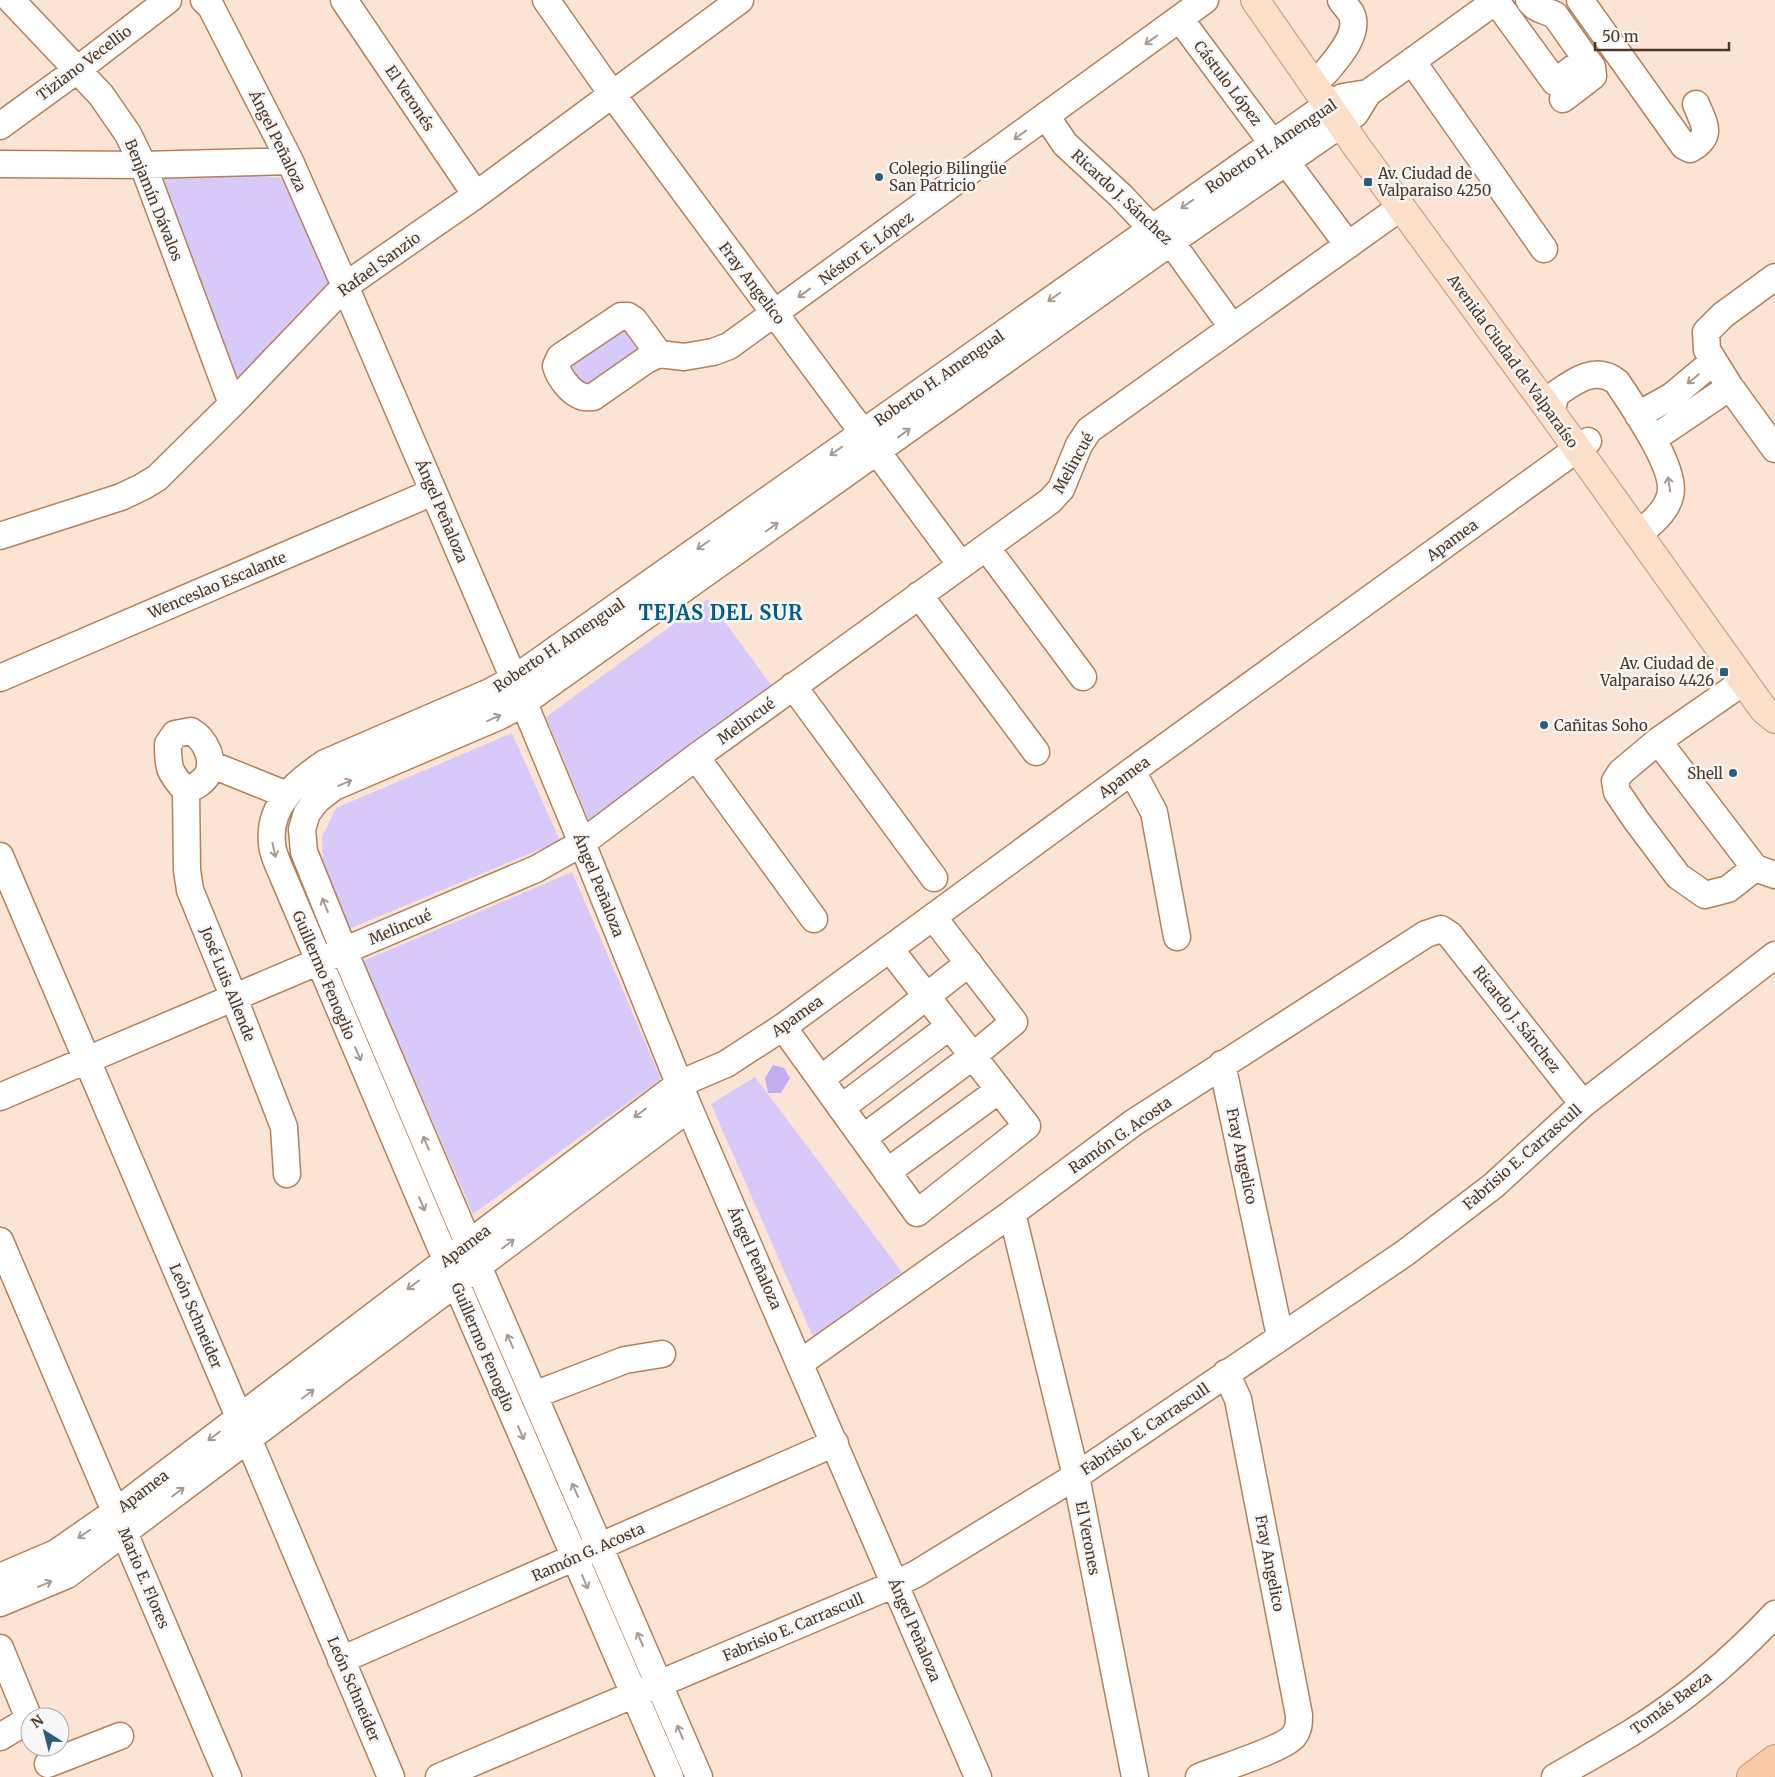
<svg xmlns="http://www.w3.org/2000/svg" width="1775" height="1777" font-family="Merriweather,serif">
<rect width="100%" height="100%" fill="#fbe4d4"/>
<path fill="#d7cafa" d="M173 170 285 178 340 282 247 374 236 378 161 187 164 178Z
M630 331 643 348 583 390 569 371 572 365 620 333Z
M708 599 774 689 590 823 546 717Z
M512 733 560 841 349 929 323 864 322 837 336 808Z
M572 872 661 1079 473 1214 363 961Z
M755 1077 902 1272 813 1337 711 1104Z"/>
<path fill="#c1adf2" d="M773 1065 784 1068 790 1078 781 1093H768L765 1078Z"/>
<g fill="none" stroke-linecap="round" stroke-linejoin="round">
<defs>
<path id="minor" d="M11 0 101 95 128 134 143 165 232 404
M204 0 211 7 290 161 345 286 514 679 582 843 689 1108 978 1777
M344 0 476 195
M546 0 612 94 961 565
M1580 0 1684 146 1690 149C1714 136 1704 124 1696 104
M1496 1 1555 82 1586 59 1555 15C1545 10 1536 10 1529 0
M1180 19 1348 245
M1412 61 1544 249
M1325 73C1337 59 1361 33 1351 13 1348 9 1344 4 1341 0
M1563 99 1593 76 1592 67 1586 59
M1046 116 1065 144 1121 196 1152 229 1171 242 1232 327
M0 126 77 70 168 0
M0 164 143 165 290 161
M1775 277 1723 315 1706 332 1707 350 1730 387 1775 449
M659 354 634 320 628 316H621L560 357 556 366C559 377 570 392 581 396 585 398 589 397 593 397L646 360 659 354 684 357 713 352 729 346 1205 0
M1551 412 1556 394C1574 381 1596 365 1617 382 1632 405 1678 469 1670 496 1666 512 1650 525 1638 534
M1638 415 1672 396 1714 361
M1653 439 1730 387
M0 536 121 497 142 487 157 478 232 404 345 286 476 195 740 0
M986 547 1083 677
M919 595 1036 752
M0 678 433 492
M1743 682 1658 741 1755 868 1775 875
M793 686 934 878
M1658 741 1621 772 1615 781 1617 792 1636 820 1678 876 1705 895 1728 889 1755 868
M696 757 814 919
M210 764 287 795
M1132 771 1154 812 1177 937
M186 791C194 787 201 784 206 777 217 762 205 739 191 731L175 734 168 744C168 769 169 772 186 791L187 870 190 890 234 998 284 1127 287 1174
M0 856 239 1417 391 1777
M783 1027 917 1213 1027 1126 890 949
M1222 1064 1280 1336
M821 1079 969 963
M0 1097 536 869 582 843 696 757 1050 501 1061 489 1079 445 1089 430 1401 207
M841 1108 950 1026
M863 1138 973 1056 1014 1022 933 917
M887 1172 999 1090
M1012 1213 1076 1476 1135 1777
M0 1241 228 1777
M800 1363 1012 1213 1133 1123 1426 934 1441 929 1450 935 1583 1104
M534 1395 625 1360 662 1354
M0 1577 56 1553 115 1512 679 1084 726 1064 783 1027 1132 771 1588 441
M0 1603 67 1575 689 1108
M0 1648 30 1721
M341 1660 835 1443
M0 1737 30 1719
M48 1764 120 1736
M439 1777 895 1584 916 1574 1076 1476 1405 1253 1493 1186 1583 1104 1775 955
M670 1777 456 1283 277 862C275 856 272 850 272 843 268 805 297 782 325 763L490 692 514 679 1327 105 1343 97 1368 93
M699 1777 478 1266 344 951 304 852 302 829 307 813 317 800 334 787 500 716 523 703 1171 242 1341 124 1355 114 1368 93 1497 0
M1199 1777C1218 1769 1281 1750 1293 1737 1299 1730 1299 1723 1299 1715L1238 1399 1226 1373
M1555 1777C1581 1762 1606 1748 1631 1733 1684 1700 1733 1659 1775 1614"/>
<path id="major" d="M1255 0 1357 147 1551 412 1764 710 1775 719"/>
<path id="highway" d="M1751 1777 1775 1759"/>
</defs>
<use href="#minor" stroke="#b4805a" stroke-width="29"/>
<use href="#major" stroke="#bd9678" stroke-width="30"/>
<use href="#highway" stroke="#bd9678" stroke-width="30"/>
<use href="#minor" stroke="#fff" stroke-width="26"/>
<use href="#major" stroke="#fcdfc9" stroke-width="28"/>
<use href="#highway" stroke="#fac9a5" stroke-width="28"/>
</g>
<defs><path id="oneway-shaft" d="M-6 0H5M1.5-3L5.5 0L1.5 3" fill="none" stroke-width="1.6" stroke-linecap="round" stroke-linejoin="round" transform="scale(1.25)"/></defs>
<g stroke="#a69a92">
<use href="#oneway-shaft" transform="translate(1151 40) rotate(144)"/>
<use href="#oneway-shaft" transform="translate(1020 135) rotate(144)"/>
<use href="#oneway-shaft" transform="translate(1187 204) rotate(145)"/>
<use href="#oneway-shaft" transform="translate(804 293) rotate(144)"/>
<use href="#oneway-shaft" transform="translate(1054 297) rotate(145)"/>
<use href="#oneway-shaft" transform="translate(1693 379) rotate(141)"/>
<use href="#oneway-shaft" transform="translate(904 433) rotate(-36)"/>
<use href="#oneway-shaft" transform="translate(836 451) rotate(145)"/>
<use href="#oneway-shaft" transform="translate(1669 484) rotate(-99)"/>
<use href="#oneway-shaft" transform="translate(772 527) rotate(-35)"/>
<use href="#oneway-shaft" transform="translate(703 545) rotate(145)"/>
<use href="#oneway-shaft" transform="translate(494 718) rotate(-24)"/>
<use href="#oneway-shaft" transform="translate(345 783) rotate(-23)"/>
<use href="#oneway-shaft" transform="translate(274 850) rotate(78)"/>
<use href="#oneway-shaft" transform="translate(325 905) rotate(-112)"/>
<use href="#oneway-shaft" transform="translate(358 1054) rotate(67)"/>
<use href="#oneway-shaft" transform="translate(640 1113) rotate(143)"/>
<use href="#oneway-shaft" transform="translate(426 1143) rotate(-113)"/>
<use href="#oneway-shaft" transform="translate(422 1204) rotate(67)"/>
<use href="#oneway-shaft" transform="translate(508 1244) rotate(-37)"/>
<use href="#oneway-shaft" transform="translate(413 1285) rotate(143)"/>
<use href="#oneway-shaft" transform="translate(510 1341) rotate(-113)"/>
<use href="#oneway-shaft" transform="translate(308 1394) rotate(-37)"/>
<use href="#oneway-shaft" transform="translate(521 1433) rotate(67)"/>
<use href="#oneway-shaft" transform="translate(214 1436) rotate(143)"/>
<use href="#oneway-shaft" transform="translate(575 1490) rotate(-114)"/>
<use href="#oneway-shaft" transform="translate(178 1492) rotate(-37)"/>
<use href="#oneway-shaft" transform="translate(84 1534) rotate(145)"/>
<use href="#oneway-shaft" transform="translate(585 1582) rotate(67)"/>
<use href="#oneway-shaft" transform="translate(45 1584) rotate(-23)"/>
<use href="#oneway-shaft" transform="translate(640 1639) rotate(-113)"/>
<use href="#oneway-shaft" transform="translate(680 1732) rotate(-113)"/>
</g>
<g fill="#2c5e7b" stroke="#f6f6f6" stroke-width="2">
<circle cx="879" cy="177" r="5"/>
<rect x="1363" y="177" width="10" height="10" rx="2.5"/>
<rect x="1719" y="667" width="10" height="10" rx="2.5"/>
<circle cx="1544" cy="725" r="5"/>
<circle cx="1733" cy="773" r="5"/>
</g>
<g text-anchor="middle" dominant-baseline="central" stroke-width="5" stroke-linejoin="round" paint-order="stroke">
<g font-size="15" fill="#4c3625" stroke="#f6f6f6">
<text transform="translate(84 63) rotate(-37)">Tiziano Vecellio</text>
<text transform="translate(1228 83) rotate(53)">Cástulo López</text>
<text transform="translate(410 98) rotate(56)">El Veronés</text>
<text transform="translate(278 141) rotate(64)">Ángel Peñaloza</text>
<text transform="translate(1271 146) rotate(-34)">Roberto H. Amengual</text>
<text transform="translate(1122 197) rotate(43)">Ricardo J. Sánchez</text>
<text transform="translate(154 200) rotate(68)">Benjamín Dávalos</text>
<text transform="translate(866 248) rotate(-36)">Néstor E. López</text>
<text transform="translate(379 264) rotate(-36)">Rafael Sanzio</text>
<text transform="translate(752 283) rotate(53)">Fray Angelico</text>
<text transform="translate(1513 361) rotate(54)">Avenida Ciudad de Valparaíso</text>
<text transform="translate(939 378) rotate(-35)">Roberto H. Amengual</text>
<text transform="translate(1073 463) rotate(-61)">Melincué</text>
<text transform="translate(442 511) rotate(67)">Ángel Peñaloza</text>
<text transform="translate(1452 540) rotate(-36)">Apamea</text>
<text transform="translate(217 585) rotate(-23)">Wenceslao Escalante</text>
<text transform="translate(559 645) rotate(-34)">Roberto H. Amengual</text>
<text transform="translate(746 721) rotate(-36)">Melincué</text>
<text transform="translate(1124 777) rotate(-36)">Apamea</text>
<text transform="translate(599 885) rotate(68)">Ángel Peñaloza</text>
<text transform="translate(400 927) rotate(-23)">Melincué</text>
<text transform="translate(324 975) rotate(67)">Guillermo Fenoglio</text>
<text transform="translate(228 984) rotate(68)">José Luis Allende</text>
<text transform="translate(797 1016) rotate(-35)">Apamea</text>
<text transform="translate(1517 1019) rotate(52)">Ricardo J. Sánchez</text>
<text transform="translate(1120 1135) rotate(-35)">Ramón G. Acosta</text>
<text transform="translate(1242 1156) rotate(78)">Fray Angelico</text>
<text transform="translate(1522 1157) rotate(-41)">Fabrisio E. Carrascull</text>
<text transform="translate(465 1246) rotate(-37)">Apamea</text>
<text transform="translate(755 1258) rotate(66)">Ángel Peñaloza</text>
<text transform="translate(196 1316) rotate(67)">León Schneider</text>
<text transform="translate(483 1347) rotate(67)">Guillermo Fenoglio</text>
<text transform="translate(1145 1429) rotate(-34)">Fabrisio E. Carrascull</text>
<text transform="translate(143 1491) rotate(-37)">Apamea</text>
<text transform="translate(1088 1538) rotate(79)">El Verones</text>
<text transform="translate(588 1552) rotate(-24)">Ramón G. Acosta</text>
<text transform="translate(1270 1563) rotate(79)">Fray Angelico</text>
<text transform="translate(144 1578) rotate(67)">Mario E. Flores</text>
<text transform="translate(793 1627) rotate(-23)">Fabrisio E. Carrascull</text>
<text transform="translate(915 1630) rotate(67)">Ángel Peñaloza</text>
<text transform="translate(354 1689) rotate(67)">León Schneider</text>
<text transform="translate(1671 1703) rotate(-36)">Tomás Baeza</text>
</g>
<g font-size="15" fill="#4c3625" stroke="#f6f6f6" text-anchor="start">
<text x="889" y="168">Colegio Bilingüe<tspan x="889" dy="17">San Patricio</tspan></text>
<text x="1378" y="173">Av. Ciudad de<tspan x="1378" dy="17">Valparaiso 4250</tspan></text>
<text x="1714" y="663" text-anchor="end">Av. Ciudad de<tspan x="1714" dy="17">Valparaiso 4426</tspan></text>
<text x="1554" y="725">Cañitas Soho</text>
<text x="1723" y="773" text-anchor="end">Shell</text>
</g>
<g font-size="20" font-weight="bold" letter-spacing="1" fill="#005d86" stroke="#f6f6f6">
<text x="721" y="612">TEJAS DEL SUR</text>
</g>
</g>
<g transform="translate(45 1732) rotate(324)"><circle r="24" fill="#f6f6f6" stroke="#b2a9a2"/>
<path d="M0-4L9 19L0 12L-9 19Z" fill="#2c5e7b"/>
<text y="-8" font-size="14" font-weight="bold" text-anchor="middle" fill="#4c3625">N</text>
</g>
<path d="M1595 42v8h134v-8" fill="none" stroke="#4c3625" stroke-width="2.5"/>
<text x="1602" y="42" font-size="15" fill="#4c3625" stroke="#f6f6f6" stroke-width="4" paint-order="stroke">50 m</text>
</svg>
